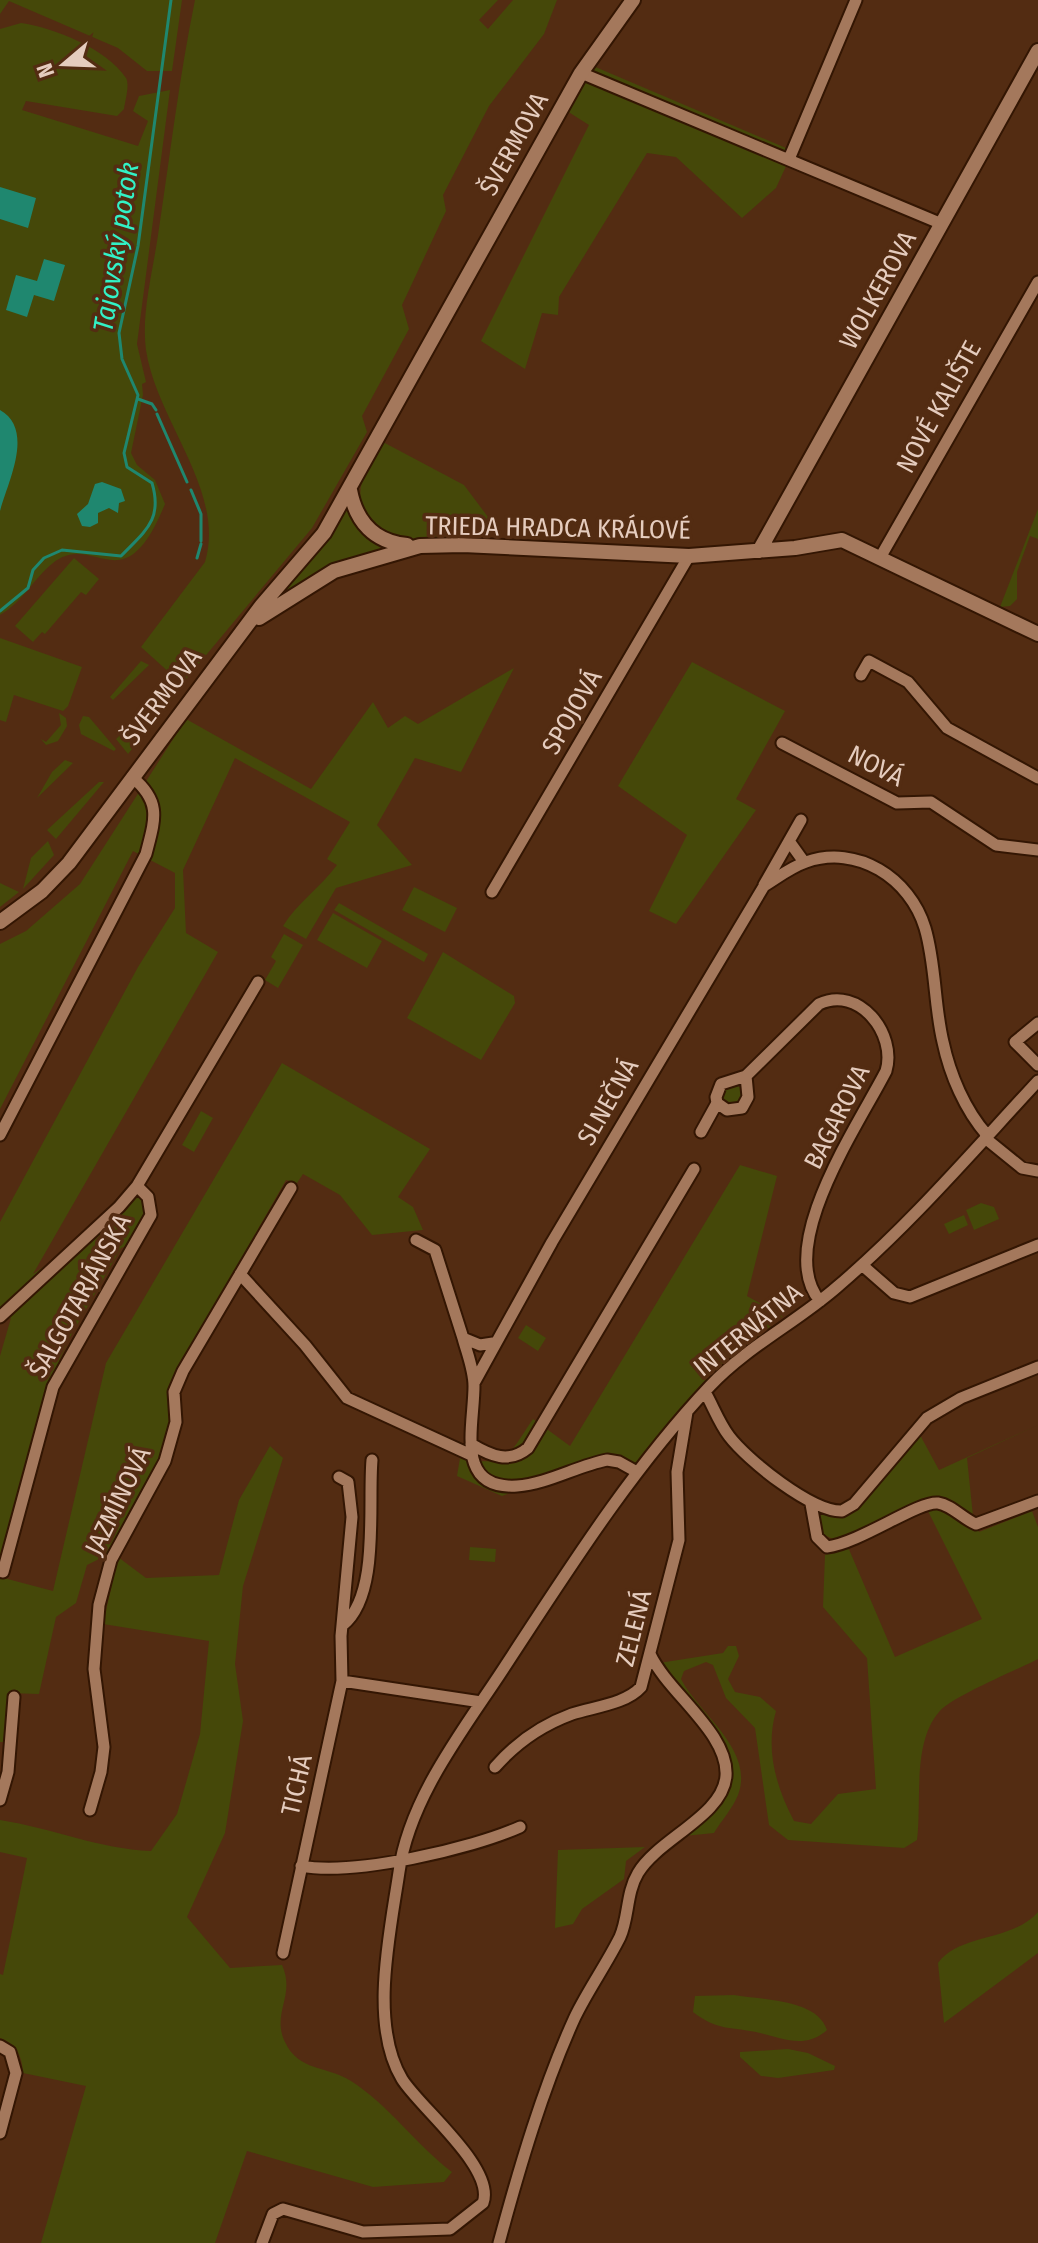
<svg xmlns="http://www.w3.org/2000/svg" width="1038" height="2243" font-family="'Fira Sans Condensed',sans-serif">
<rect width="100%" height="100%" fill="#532c12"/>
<path fill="#454809" d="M0 0H182L172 71H147L118 48 9 1 0 14Z
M195 0H498L479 20 488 29 513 0H557L544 34 489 106 443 195 446 211 402 305 409 329 362 416 367 432 312 528 182 684 141 647 205 562C226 491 157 422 146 350 141 313 153 271 158 235 170 156 179 78 195 0Z
M21 23C54 28 106 48 126 78 130 85 125 101 124 109L117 116 26 101 22 110 138 146 148 121 133 111 139 96 170 90 137 344 146 382 142 384 143 395 131 453 137 465 155 480 165 504C123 607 95 530 53 563 33 579 24 601 0 615V29Z
M586 63 793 151 776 188 742 218 676 157 647 153 559 297 558 315 542 313 525 369 481 341 589 125 559 106Z
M383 442 464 485 500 533C457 533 395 560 367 515 350 488 369 467 383 442Z
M347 508 360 530 382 549 313 575 282 594Z
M1038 509V539L1030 536 1017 572V599L1010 606 1000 607Z
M74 558 99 579 86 595 81 592 45 634 42 632 33 642 15 626Z
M0 638 82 667 68 706 63 711 14 695 6 722 0 720Z
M141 661 149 665 113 700 110 697Z
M692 662 785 711 736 799 756 810 676 924 649 911 687 835 618 786Z
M514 668 461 772 415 758 377 825 412 865 336 888 306 939 283 926C297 903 320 888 337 865L327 859 350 822 235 758 183 870 186 933 218 952 33 1274 64 1253 128 1189 145 1201V1214L127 1246 121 1248 69 1339 45 1392 0 1559V1356L11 1318 0 1322V1222L138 967 175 908V873L133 851 0 1109V944L26 931 80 884 186 719 311 789 373 702 388 728 405 716 418 724Z
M169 689 175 696 128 754 116 739Z
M59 713 66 718 67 726 58 741 46 745 41 739 46 742 61 725Z
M83 716 89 717 116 749 114 751 81 734 79 725Z
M65 760 73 763 37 798 52 772Z
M99 782H104L56 839 47 830Z
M48 841 54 855 23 889 31 858Z
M0 883 19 892 0 907Z
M414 887 457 908 445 932 402 910Z
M339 903 428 954 424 962 334 910Z
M333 913 382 941 367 968 317 940Z
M284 934 303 945 278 988 265 980 276 961 271 957Z
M443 952 514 996 515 1003 481 1060 407 1018Z
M282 1063 430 1149 398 1197 413 1207 423 1230 372 1235 340 1195 303 1174 297 1183 286 1180 176 1373 170 1392 171 1424 158 1464 105 1556 87 1565 76 1603 56 1617 39 1694 8 1693 5 1742H0V1577L53 1591 106 1363Z
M722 1096a11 11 0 1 1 22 0a11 11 0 1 1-22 0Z
M201 1111 213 1118 194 1152 182 1145Z
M740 1165 777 1176 747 1296 783 1316 699 1387 629 1472 597 1460 502 1496 457 1476 460 1458C507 1468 508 1456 533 1419L570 1446Z
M981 1203 994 1207 999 1219 974 1230 966 1210Z
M964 1215 968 1225 949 1234 944 1224Z
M526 1325 546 1338 538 1351 518 1338Z
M1038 1425 967 1458 973 1516 979 1532 1032 1511 1038 1527V1659C1017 1670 951 1697 939 1712 912 1743 922 1802 917 1840L904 1848 788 1840 769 1825 755 1728 726 1698 713 1665 706 1662 684 1671 681 1679C699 1714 755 1750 738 1795 733 1808 721 1821 714 1833L684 1836C696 1825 715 1813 724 1798 757 1748 681 1700 659 1663L723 1653 728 1646H736L739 1656 728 1679 735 1692 760 1697 776 1711C765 1749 776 1787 794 1821L811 1824 838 1794 876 1789 867 1658 823 1607 825 1555 848 1547 895 1657 982 1619 922 1499 876 1524 835 1540 820 1533 817 1513 840 1515 860 1507 919 1433 939 1470Z
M270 1446 283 1458 243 1586 235 1664 243 1721 225 1833 187 1917 230 1968 282 1965C296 1996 271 2013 285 2042 299 2072 326 2065 351 2081 390 2106 415 2144 452 2172L444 2182 373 2187 247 2151 215 2243H41L86 2086 23 2073C22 2055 16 2044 0 2038V1974L3 1975 27 1858 0 1852V1820C52 1828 99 1849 151 1851L177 1814 200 1734 209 1641 103 1624 118 1557 146 1578 219 1575 239 1500Z
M470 1547 496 1549 495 1562 469 1560Z
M645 1847 626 1861 624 1879 582 1909 573 1924 555 1928 558 1850Z
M1038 1912V1953L944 2023 938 1963C960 1933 1012 1942 1038 1912Z
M734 1995C762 2000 817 1999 827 2030 806 2049 784 2039 760 2033 731 2026 719 2032 693 2012L695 1996Z
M788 2049 808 2053 835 2066 834 2070 778 2078 761 2076 740 2057V2052Z"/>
<path fill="#1f876f" d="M0 187 36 198 28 228 0 219Z
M44 259 65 265 54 301 34 295 27 317 6 310 16 275 37 281Z
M0 410C35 430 8 481 0 511Z
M102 482 121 489 125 501 119 503 118 513 109 508 98 513V523L90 527 82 526 77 514 88 504 95 484Z"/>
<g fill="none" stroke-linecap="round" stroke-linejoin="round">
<path stroke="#1f876f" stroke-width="3" d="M138 399 152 404 156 410
M157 414 187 482
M191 490 201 514V541
M197 558 201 544
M0 611 28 588 33 570 44 558 62 550 121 556C145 531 163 520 152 483L127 467 124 453 138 395 122 359 119 333 138 246 171 0"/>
<defs>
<path id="minor" d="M581 73 942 224
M789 159 856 0
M881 556 1038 282
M861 675 869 661 908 682 947 728 1038 778
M782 743 897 803 931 802 996 845 1038 850
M789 841 804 862
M764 885 801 820
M492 892 689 556
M1038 1023 1015 1042 1038 1065
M717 1103 727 1110 742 1108 748 1097 746 1076
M701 1132 717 1103 716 1097 721 1084 746 1076 819 1004C859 985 897 1034 886 1071 859 1124 774 1247 820 1301
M0 1135 146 854C155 819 162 802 132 777
M985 1138 1022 1168 1038 1171
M416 1240 435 1250 463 1338 480 1345 493 1343
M862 1265 894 1293 910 1297 1038 1245
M240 1274 305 1345 347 1398 471 1455
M0 1317 119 1207 137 1186 258 982
M463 1338C467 1353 474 1370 474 1386 474 1426 454 1490 517 1486 547 1484 577 1466 607 1460L619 1462 637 1472
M474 1383 552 1242 764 886C777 878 791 867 806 862 857 844 910 878 925 928 936 965 934 1005 943 1042 950 1075 965 1110 987 1135
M705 1392C713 1406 719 1423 729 1436 747 1460 812 1512 842 1511L854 1504 927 1418 961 1398 1038 1367
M471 1444C491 1456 509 1464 528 1448L694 1169
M811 1504 817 1537 827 1547C860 1543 918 1501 938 1503 952 1505 963 1519 976 1524L1038 1501
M3 1572 53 1387 151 1215 148 1197 137 1186
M343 1625C380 1595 368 1505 372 1460
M342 1681 481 1702
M495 1767C515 1744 542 1725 572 1714 593 1707 626 1704 641 1687L679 1540 677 1472 687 1412
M0 1800 8 1772 14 1697
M90 1810 101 1772 104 1747 94 1669 99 1605 111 1560 165 1461 176 1422 174 1392 183 1371 291 1188
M301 1866C353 1876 471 1849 520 1827
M283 1953 342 1681 341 1636 352 1517 348 1482 339 1477
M0 2046 10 2052 16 2073 0 2133
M262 2243 273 2214 283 2209 363 2232 450 2229 483 2203C496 2168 419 2107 402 2079 369 2024 390 1933 399 1872 409 1800 461 1733 500 1674 565 1575 629 1472 710 1386 748 1346 797 1322 837 1287 910 1225 973 1151 1038 1081
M499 2243C519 2169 543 2087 575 2017 588 1990 606 1965 620 1937 629 1917 626 1893 638 1873 658 1839 723 1816 726 1776 729 1733 668 1693 650 1654"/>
<path id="tertiary" d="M350 490C356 522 374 542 407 545
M759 551 1038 51
M259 618 334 571 420 546 463 545 689 556 795 548 842 540 1038 634
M0 922 42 891 69 863 262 605 324 533 581 73 633 0"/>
</defs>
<use href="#minor" stroke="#331603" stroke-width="15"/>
<use href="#tertiary" stroke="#331603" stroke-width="18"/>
<use href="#minor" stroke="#a4785c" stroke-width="11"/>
<use href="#tertiary" stroke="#a4785c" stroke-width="14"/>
</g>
<g text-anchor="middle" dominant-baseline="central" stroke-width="7" stroke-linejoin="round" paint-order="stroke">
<g font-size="26" fill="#e5ccbe" stroke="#532c12">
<text transform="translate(514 144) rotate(-61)">ŠVERMOVA</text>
<text transform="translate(878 290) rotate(-61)">WOLKEROVA</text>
<text transform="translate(939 407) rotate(-61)">NOVÉ KALIŠTE</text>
<text transform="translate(558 528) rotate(1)">TRIEDA HRADCA KRÁLOVÉ</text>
<text transform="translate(162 697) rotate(-53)">ŠVERMOVA</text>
<text transform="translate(572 712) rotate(-60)">SPOJOVÁ</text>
<text transform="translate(876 766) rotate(27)">NOVÁ</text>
<text transform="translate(608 1102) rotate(-60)">SLNEČNÁ</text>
<text transform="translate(837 1117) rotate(-63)">BAGAROVA</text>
<text transform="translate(80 1296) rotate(-61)">ŠALGOTARJÁNSKA</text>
<text transform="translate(748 1330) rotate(-39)">INTERNÁTNA</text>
<text transform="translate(118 1501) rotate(-64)">JAZMÍNOVÁ</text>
<text transform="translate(634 1628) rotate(-76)">ZELENÁ</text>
<text transform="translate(297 1785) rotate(-77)">TICHÁ</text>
</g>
<g font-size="28" font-style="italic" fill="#32f1c6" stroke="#532c12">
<text transform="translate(116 247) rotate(-81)">Tajovský potok</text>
</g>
</g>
<g transform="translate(64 64) rotate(251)" stroke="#532c12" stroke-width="6" paint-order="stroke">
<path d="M0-6L14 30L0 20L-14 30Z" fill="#e5ccbe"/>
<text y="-12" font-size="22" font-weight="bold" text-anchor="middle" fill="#e5ccbe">N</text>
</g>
</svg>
